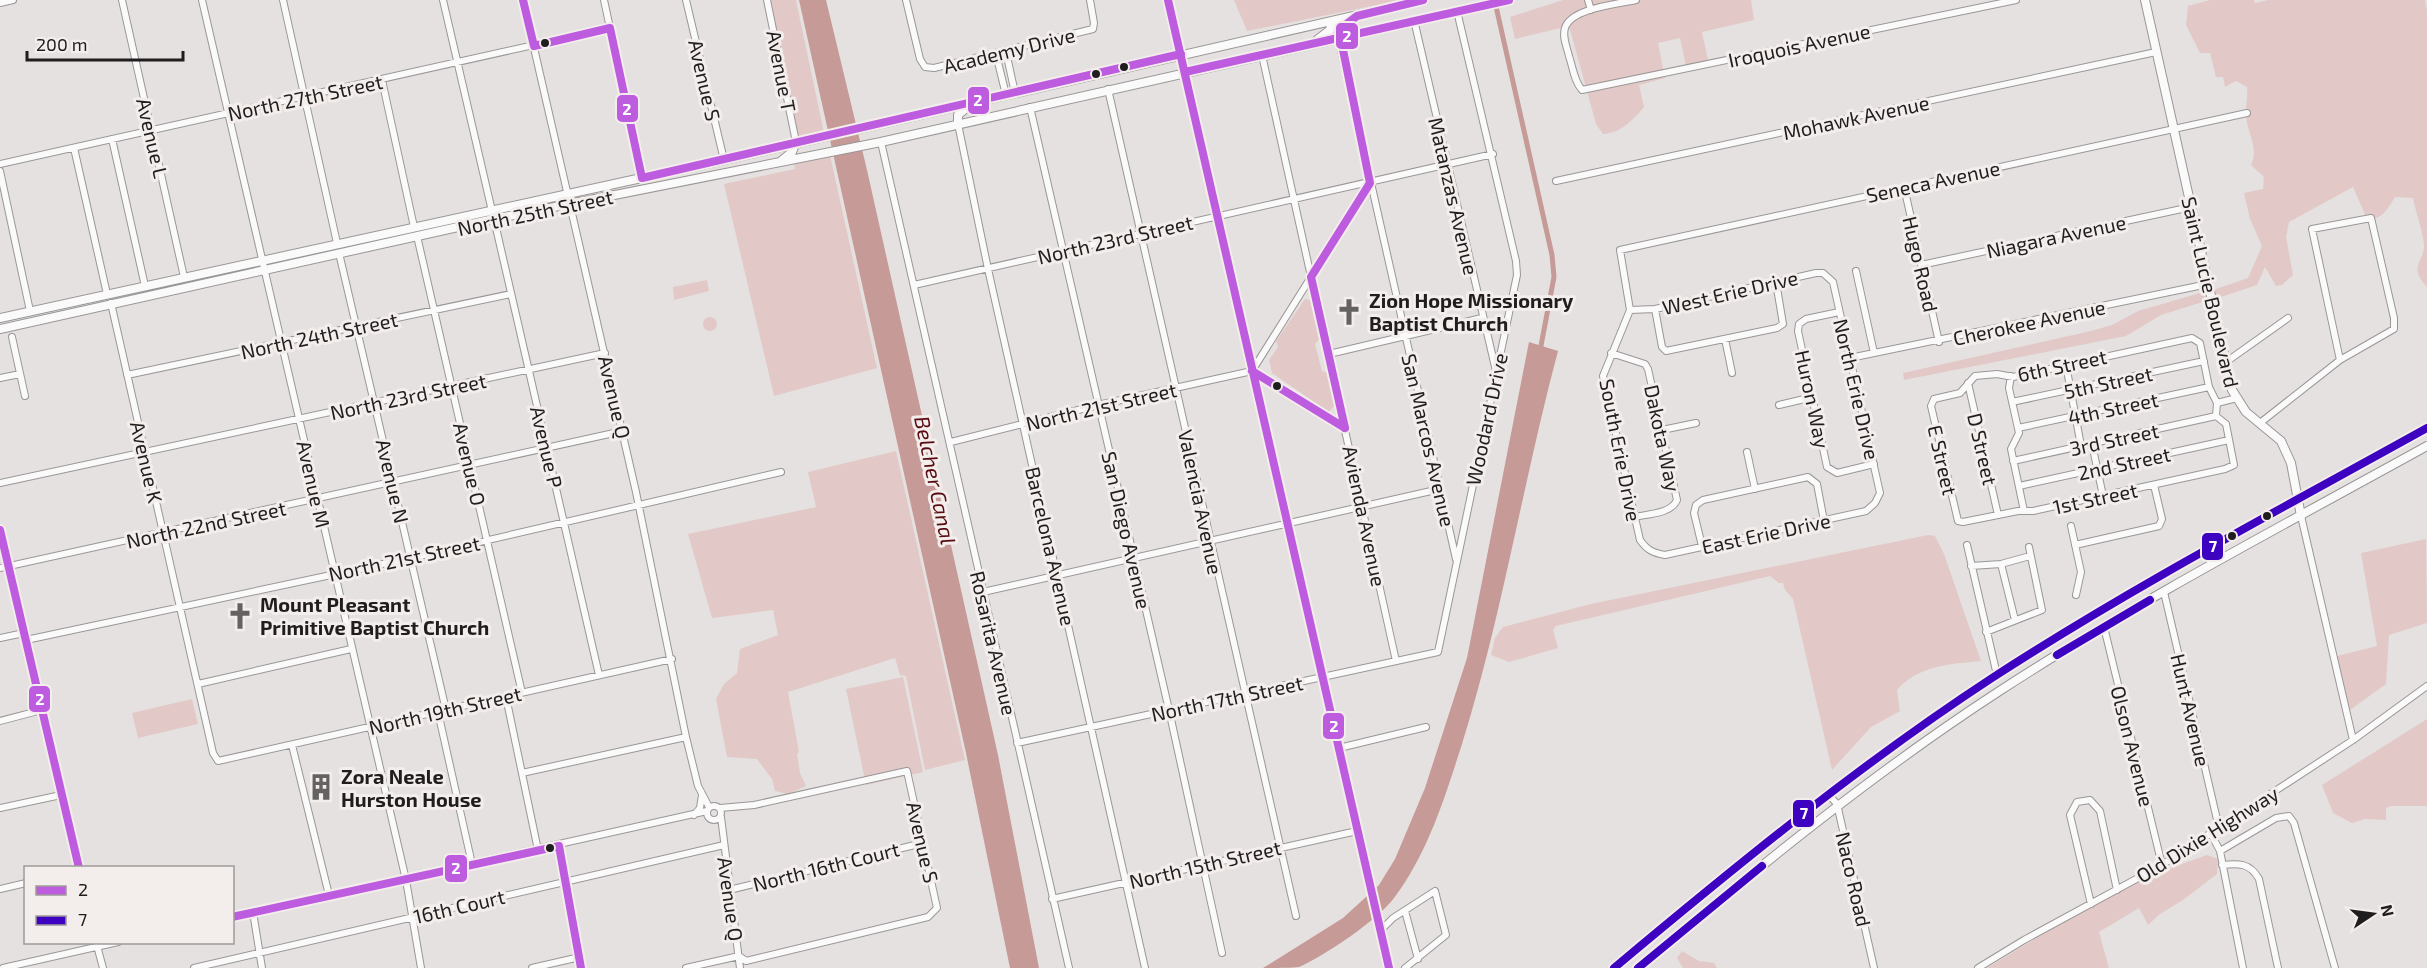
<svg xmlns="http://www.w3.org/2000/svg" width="2427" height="968" font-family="'Exo 2',sans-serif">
<rect width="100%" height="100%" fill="#e5e1e0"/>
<path fill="#e2c9c7" d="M770 0H796L824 133 799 139Z
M1234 0H1402L1247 31Z
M1563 0H1751L1754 20 1702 32 1709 65 1687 71 1680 38 1658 43 1665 78 1639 85 1644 107C1633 120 1621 133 1603 134L1596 124 1569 26 1515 39 1510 17Z
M2210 0H2254L2255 3 2268 0H2425L2427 11V287C2407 266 2425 262 2424 244 2422 229 2416 213 2413 198L2395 197C2388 208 2382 221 2367 219L2353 187 2289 222 2286 237 2293 275 2282 285 2276 286 2265 267 2257 285 2215 299 2213 290 2248 278 2262 246 2250 219 2244 193 2263 189 2264 177 2251 165C2260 146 2245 131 2246 111 2246 103 2248 96 2247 87L2236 81 2225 87 2223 77H2216L2210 53H2200L2186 25 2188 6Z
M830 155 877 368 774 396 724 184 795 169 794 162Z
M707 280 709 291 674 300 673 287Z
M2207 291 2209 300 2161 315 2126 336 1904 380 1903 373 2091 331 2112 325 2138 311Z
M1305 299 1310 300 1320 338 1315 344 1322 371 1327 373 1335 405 1329 412 1272 373 1269 360 1278 347 1276 341Z
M703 324a7 7 0 1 1 14 0a7 7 0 1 1-14 0Z
M896 451 965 760 925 770 906 676 900 675 895 658 788 692 799 752 797 754 800 773 806 786 788 794 775 791 772 779 757 759 727 757 716 699 724 684 737 673 740 649 778 635 773 610 712 618 688 534 816 507 808 472Z
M1928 535 1935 536 1944 554 1981 661C1951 664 1919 665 1897 690L1900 711 1871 727 1832 770 1793 599 1785 590 1783 583H1779L1770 576 1556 626 1553 630 1558 648 1509 662 1491 655 1495 638 1503 627 1591 604Z
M2426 539 2427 623 2389 635 2386 684 2350 710 2337 656 2377 646 2361 553Z
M903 677 923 772 866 785 846 689Z
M192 699 198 724 138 738 132 713Z
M2427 719V806H2391L2386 808V820L2365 819 2352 823 2333 813 2322 785Z
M2207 855 2218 859 2217 874 2183 900 2160 914 2148 925 2139 908 2099 932 2109 968H1987L2068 919 2148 876Z
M1682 951 1699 961 1714 963 1717 968H1683L1677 958Z"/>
<path fill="#c69a96" d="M799 0H826L867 170 998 755 1039 968H1010L966 753Z
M1529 342 1558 351C1523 482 1502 616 1462 744 1445 797 1428 853 1394 898 1378 920 1324 956 1299 967 1290 968 1273 968 1263 968L1343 918 1379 885 1395 859 1425 788 1467 658Z"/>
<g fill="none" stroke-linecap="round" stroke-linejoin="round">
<path stroke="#c69a96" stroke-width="5" d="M1495 2 1552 255 1554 277 1540 351"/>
<defs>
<path id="minor" d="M122 0 184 277
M202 0 406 880 421 968
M283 0 337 243
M443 0 492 211
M523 0 636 492 686 737 698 786 709 807
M604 0 642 178
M686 0 724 160
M767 0 796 142
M906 0 920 59 925 67 934 68 1093 29 1094 23 1090 0
M1168 0 1389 968
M1588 0 1591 10
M1636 0C1618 4 1571 8 1565 28 1562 37 1567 47 1569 56 1573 68 1574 81 1582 90L2016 0
M0 3 13 0
M1414 20 1496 371
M1338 37 1456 559
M1006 52 1015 93
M996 54 1006 95
M1262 55 1396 661
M382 80 414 227
M1108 89 1296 916
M1030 107 1169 710 1222 953
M958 124 988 269 1145 968
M112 139 145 286
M881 142 1069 968
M74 148 107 294
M0 164 610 28
M0 171 30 311
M1556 181 2156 52
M1904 187 1939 342
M494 219 599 675
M417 236 522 693
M339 253 446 710
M1921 265 2191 207
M1856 271 1874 353
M914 285 1493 154
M111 303 213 753 218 761 672 659
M1655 309 1662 347 1666 351 1777 328 1783 324 1776 282
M1630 310 1655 309 1816 273H1823L1833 282 1880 493 1875 503 1866 511 1665 555C1653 553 1647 550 1640 540L1603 376 1630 310 1620 250 2247 113
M1839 312 1806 319 1799 324 1798 331 1827 467 1837 473 1874 464
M12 337 25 396
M2192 338 2200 343 2209 387 2217 403 2216 416 2226 424 2234 465 2225 469 2033 511H2018L1963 522 1958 521 1931 406 1934 399 1960 393 1975 376 1997 374 2013 377Z
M1725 339 1732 373
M1611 353 1645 364 1648 369 1677 500C1671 514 1648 514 1634 517
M1329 354 1482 318
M1850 358 2208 284
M2226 362 2288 318
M2066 365 2081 446
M1252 371 1370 183
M1252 371 1345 428
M127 375 511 294
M2011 376 2009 388 2019 433 2011 449 2024 511
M0 378 20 374
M1968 383 1998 515
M2012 402 2204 361
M2217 403 2237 398
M1779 405 1813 397
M2260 423 2340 360 2394 329V318L2371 218 2312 229 2340 360
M2018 428 2209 387
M1662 430 1696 423
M951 442 1098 405 1252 371
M2092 444 2103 496
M1747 452 1755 489
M2013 461 2216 416
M0 483 605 353
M2019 486 2229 440
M2301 516 2353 740
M2071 526 2081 572 2076 595
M0 530 79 868
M1967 545 1997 675
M2075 545 2159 526 2162 519 2154 485
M1702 546 1694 513 1696 505 1703 500 1808 477 1817 484 1824 521
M2001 564 2015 620
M1971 566 2001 564 2030 556
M0 568 623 431
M983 592 1440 489
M2164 592 2219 828
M2104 627 2162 865
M1986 632 2042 610 2029 547
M0 638 24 633
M26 640 411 558 781 472
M198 684 351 649
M506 697 538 850
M438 712 472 864
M0 721 42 710
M1017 743 1438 652 1517 275 1516 261 1457 11
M292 745 329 895
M1339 748 1426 727
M522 773 686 737
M1827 793 1837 804 1874 968
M707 813a7 7 0 1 1 14 0a7 7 0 1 1-14 0Z
M0 808 61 795
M694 815 700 808 702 795
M721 817 740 968
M2211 834 2220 851 2243 968
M559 846 581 968
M2220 851 2276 818 2289 816 2294 823 2335 968
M2222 865C2239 863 2250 863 2259 879L2278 968
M0 889 26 883
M729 890 923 843
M1052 899 1357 831
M2091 904 2070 815 2077 802 2090 800 2100 811 2117 890
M1405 911 1418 959
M253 912 262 968
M232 917 707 811
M1380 931 1393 918 1435 891 1446 935 1405 968
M96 942 103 968
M3 968 118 942
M194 968 724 845
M532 968 580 957
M686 968 739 956 746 961 928 917 937 908 907 771 754 805 720 808
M1978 968 2024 940 2162 865 2353 740 2427 686"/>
<path id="major" d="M2145 0 2232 390 2246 412 2281 441 2291 463 2301 516
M1317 40 1330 30 1332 22
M958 124V115L970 105
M781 161 792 152 796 142
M0 318 724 160 1423 0
M0 329 494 219 881 142 1509 0
M1614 968C1736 866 1858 765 1992 678 2132 587 2281 510 2427 428
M1638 968C1755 870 1873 773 2001 690 2138 601 2284 525 2427 446"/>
</defs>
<use href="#minor" stroke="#999796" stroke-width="8"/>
<use href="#major" stroke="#999796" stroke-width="10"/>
<use href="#minor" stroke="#fbfafa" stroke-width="6"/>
<use href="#major" stroke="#fbfafa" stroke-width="8"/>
<defs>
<path id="bus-1" d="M523 0 534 46 610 28 642 178 1181 54
M1168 0 1389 968
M1185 72 1509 0
M1252 371 1345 428
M1345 428 1311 277 1370 183 1339 30 1357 16 1423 0
M0 530 79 868
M232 917 559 846 581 968"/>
<path id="bus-2" d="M2057 655 2150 600
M1614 968C1736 866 1859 765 1992 678 2132 587 2281 509 2427 428
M1638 968 1762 866"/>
</defs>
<use href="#bus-1" stroke="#f3edec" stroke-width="12"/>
<use href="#bus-2" stroke="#f3edec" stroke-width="12"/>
<use href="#bus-1" stroke="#be5ce0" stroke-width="8"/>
<use href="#bus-2" stroke="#3d03c1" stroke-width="8"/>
</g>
<defs>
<symbol id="church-bare" viewBox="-9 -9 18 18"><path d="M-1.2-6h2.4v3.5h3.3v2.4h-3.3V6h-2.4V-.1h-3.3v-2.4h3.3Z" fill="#646261" stroke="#f3edec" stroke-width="2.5" paint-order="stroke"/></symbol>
<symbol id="building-bare" viewBox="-9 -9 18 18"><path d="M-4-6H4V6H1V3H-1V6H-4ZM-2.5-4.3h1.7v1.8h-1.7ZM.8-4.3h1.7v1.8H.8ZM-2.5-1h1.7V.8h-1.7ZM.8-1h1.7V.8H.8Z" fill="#646261" stroke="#f3edec" stroke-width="2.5" paint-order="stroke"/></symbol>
</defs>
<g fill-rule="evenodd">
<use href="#church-bare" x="1330" y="293" width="38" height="38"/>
<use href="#church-bare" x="221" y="597" width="38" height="38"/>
<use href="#building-bare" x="302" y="768" width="38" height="38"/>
</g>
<g fill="#1f1d1d" stroke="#f3edec" stroke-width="2">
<circle cx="545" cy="43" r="5"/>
<circle cx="1124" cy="67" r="5"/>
<circle cx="1096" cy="74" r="5"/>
<circle cx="1277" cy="386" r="5"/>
<circle cx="2267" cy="516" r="5"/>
<circle cx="2232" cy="536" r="5"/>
<circle cx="550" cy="848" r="5"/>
</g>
<g text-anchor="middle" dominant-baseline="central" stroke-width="6" stroke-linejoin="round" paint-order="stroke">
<g font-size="20" fill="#1f1d1d" stroke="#f3edec">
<text transform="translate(1799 45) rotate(-12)">Iroquois Avenue</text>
<text transform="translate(1009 50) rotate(-14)">Academy Drive</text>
<text transform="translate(782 71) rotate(79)">Avenue T</text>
<text transform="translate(705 80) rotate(77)">Avenue S</text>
<text transform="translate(305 97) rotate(-12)">North 27th Street</text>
<text transform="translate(1856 117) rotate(-12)">Mohawk Avenue</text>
<text transform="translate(153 138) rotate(77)">Avenue L</text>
<text transform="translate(1933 181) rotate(-12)">Seneca Avenue</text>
<text transform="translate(1454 196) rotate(77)">Matanzas Avenue</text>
<text transform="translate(535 212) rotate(-12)">North 25th Street</text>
<text transform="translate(2056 236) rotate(-12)">Niagara Avenue</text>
<text transform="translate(1115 239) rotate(-13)">North 23rd Street</text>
<text transform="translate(1921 264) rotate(77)">Hugo Road</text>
<text transform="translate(1730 292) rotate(-13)">West Erie Drive</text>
<text transform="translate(2211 292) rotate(77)">Saint Lucie Boulevard</text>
<text transform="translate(2029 322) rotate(-12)">Cherokee Avenue</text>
<text transform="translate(319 335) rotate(-12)">North 24th Street</text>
<text transform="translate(2062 365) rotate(-12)">6th Street</text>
<text transform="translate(2108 382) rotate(-12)">5th Street</text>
<text transform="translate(1857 389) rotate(77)">North Erie Drive</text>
<text transform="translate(408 396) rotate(-12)">North 23rd Street</text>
<text transform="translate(615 397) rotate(77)">Avenue Q</text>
<text transform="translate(1813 399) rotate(78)">Huron Way</text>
<text transform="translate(1101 406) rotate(-13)">North 21st Street</text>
<text transform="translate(2113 408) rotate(-12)">4th Street</text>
<text transform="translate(1486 419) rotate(-78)">Woodard Drive</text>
<text transform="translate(1663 438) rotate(78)">Dakota Way</text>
<text transform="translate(2114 439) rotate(-12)">3rd Street</text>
<text transform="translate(1429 440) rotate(77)">San Marcos Avenue</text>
<text transform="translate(547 447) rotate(77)">Avenue P</text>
<text transform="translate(1983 449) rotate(77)">D Street</text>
<text transform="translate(1621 450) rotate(79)">South Erie Drive</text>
<text transform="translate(1943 460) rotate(77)">E Street</text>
<text transform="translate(147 462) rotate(77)">Avenue K</text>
<text transform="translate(2124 463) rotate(-12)">2nd Street</text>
<text transform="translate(470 464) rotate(77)">Avenue O</text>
<text transform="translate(393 481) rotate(77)">Avenue N</text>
<text transform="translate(314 484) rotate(77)">Avenue M</text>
<text transform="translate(2095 498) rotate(-12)">1st Street</text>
<text transform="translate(1201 502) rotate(78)">Valencia Avenue</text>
<text transform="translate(1365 516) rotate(78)">Avienda Avenue</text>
<text transform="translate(206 524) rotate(-12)">North 22nd Street</text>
<text transform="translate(1127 530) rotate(77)">San Diego Avenue</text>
<text transform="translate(1766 533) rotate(-12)">East Erie Drive</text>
<text transform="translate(1051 546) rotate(77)">Barcelona Avenue</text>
<text transform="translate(404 558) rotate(-12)">North 21st Street</text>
<text transform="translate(994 643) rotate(77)">Rosarita Avenue</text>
<text transform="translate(1227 698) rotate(-12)">North 17th Street</text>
<text transform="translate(445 710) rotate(-13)">North 19th Street</text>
<text transform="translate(2191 710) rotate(77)">Hunt Avenue</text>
<text transform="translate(2133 746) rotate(76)">Olson Avenue</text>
<text transform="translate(2207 834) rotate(-32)">Old Dixie Highway</text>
<text transform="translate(923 842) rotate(77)">Avenue S</text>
<text transform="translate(1205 864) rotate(-13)">North 15th Street</text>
<text transform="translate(826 866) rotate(-14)">North 16th Court</text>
<text transform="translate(1854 879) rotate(77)">Naco Road</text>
<text transform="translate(731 899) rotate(82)">Avenue Q</text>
<text transform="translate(459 906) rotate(-13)">16th Court</text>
</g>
<g font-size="20" font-weight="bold" fill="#1f1d1d" stroke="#f3edec" text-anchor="start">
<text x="1369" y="300">Zion Hope Missionary<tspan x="1369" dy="23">Baptist Church</tspan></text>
<text x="260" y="604">Mount Pleasant<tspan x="260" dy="23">Primitive Baptist Church</tspan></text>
<text x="341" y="776">Zora Neale<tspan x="341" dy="23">Hurston House</tspan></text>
</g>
<g font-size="21" font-style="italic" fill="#580c11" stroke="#f3edec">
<text transform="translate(936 480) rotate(78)">Belcher Canal</text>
</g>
</g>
<g stroke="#f3edec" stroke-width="2">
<rect x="1335" y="22" width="24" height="28" rx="6" fill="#be5ce0"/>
<rect x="967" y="86" width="23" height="29" rx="6" fill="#be5ce0"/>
<rect x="616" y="94" width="23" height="29" rx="6" fill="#be5ce0"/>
<rect x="2201" y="532" width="23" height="29" rx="6" fill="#3d03c1"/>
<rect x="28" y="685" width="23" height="28" rx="6" fill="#be5ce0"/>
<rect x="1322" y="712" width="23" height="28" rx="6" fill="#be5ce0"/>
<rect x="1792" y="799" width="23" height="29" rx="6" fill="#3d03c1"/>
<rect x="444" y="854" width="24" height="29" rx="6" fill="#be5ce0"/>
</g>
<g font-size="16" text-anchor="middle" font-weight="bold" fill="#fff">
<text x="1347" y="42">2</text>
<text x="978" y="106">2</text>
<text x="627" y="115">2</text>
<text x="2213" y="552">7</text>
<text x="40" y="705">2</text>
<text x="1334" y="732">2</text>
<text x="1804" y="819">7</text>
<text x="456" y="874">2</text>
</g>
<rect x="24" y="866" width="210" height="78" fill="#f3edec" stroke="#9e9a99" stroke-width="1.5"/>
<rect x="36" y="886" width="30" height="9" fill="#be5ce0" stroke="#9e9a99" stroke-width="1.5"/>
<text x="78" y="896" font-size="18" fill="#1f1d1d">2</text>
<rect x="36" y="916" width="30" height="9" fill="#3d03c1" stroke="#9e9a99" stroke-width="1.5"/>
<text x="78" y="926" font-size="18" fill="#1f1d1d">7</text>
<g transform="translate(2373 914) rotate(77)" stroke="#f3edec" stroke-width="4.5" paint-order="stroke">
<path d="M0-4.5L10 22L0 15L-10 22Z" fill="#1f1d1d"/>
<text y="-9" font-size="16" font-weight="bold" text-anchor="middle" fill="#1f1d1d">N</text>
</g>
<path d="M27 51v9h156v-9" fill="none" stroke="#1f1d1d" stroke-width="3"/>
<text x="36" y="51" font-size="18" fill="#1f1d1d" stroke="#f3edec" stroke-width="4.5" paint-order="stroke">200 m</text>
</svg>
